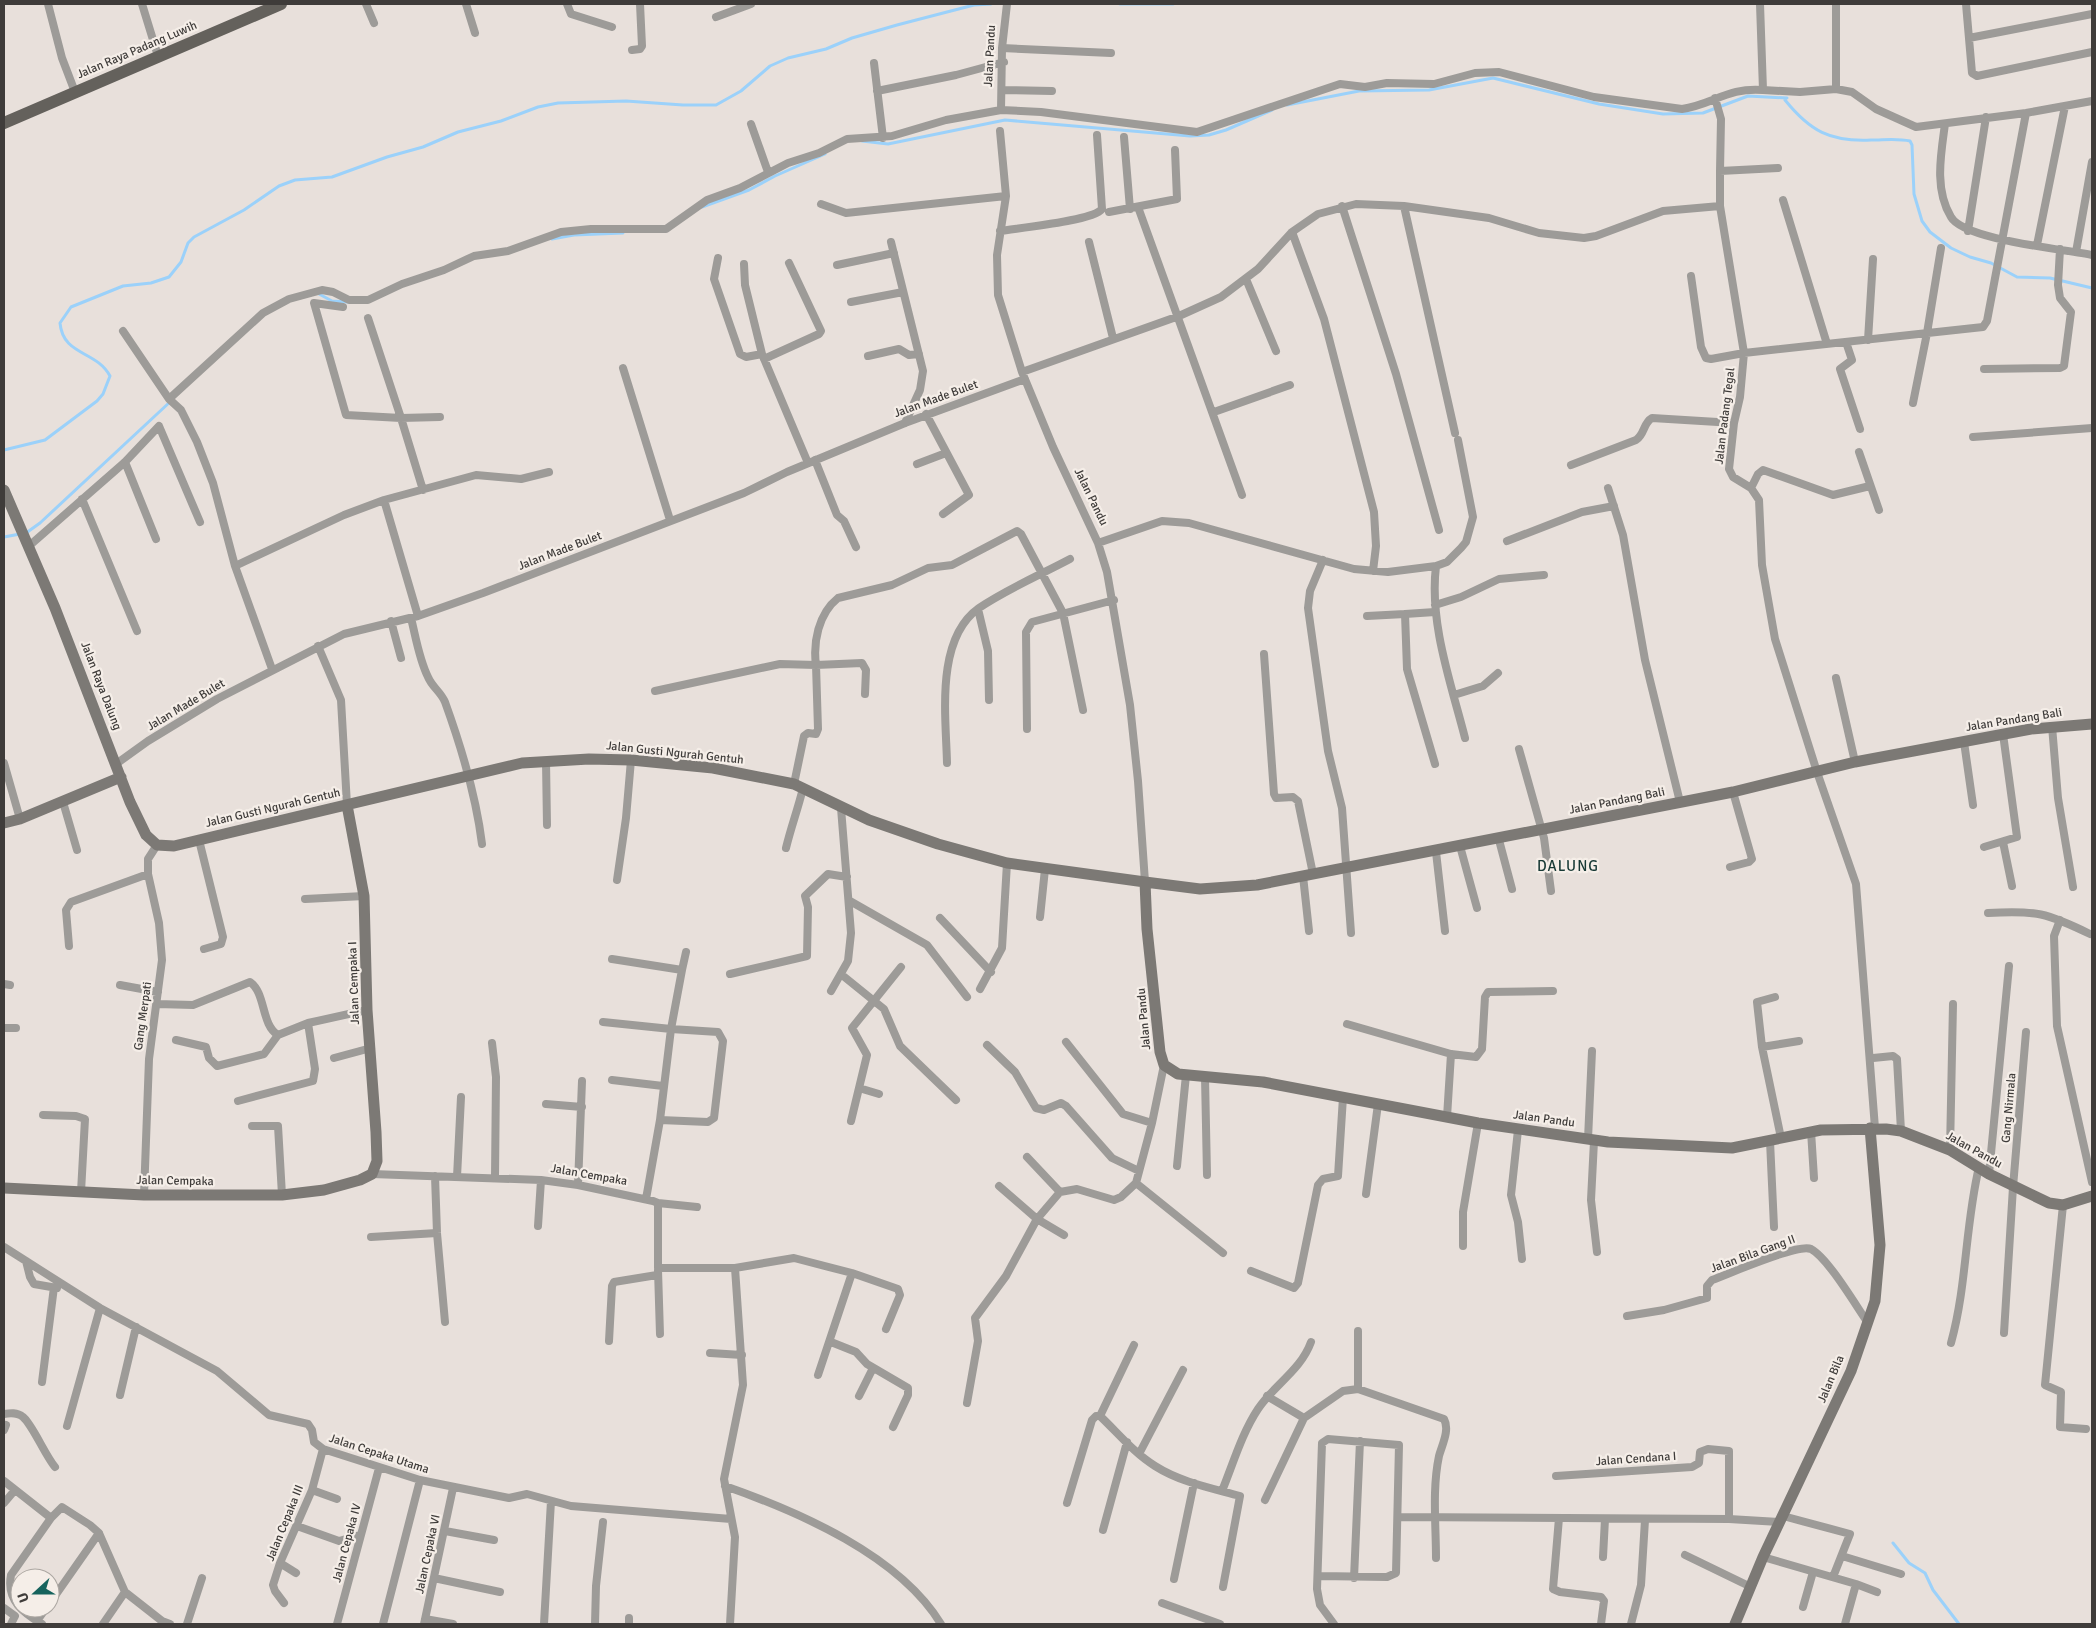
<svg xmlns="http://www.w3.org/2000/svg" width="2096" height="1628" font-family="Signika,sans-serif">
<rect width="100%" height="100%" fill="#e8e0db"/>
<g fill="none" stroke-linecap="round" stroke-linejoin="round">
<path stroke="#9bd1fa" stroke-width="3" d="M1120 4H1173
M1785 100C1810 131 1830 142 1871 140 1884 140 1897 138 1910 141L1912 145 1914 194 1922 221 1930 232 1951 248 1970 257 1991 263 2017 277 2050 278 2092 288
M1287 105 1359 91 1429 90 1493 78 1599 104 1663 114 1703 113 1748 96 1787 98
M862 141 888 144 1005 120 1190 136 1209 135 1226 130 1272 110
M702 207 749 190 775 176 825 154
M552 239 574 235 623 233
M319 294 332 301 348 302
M4 450 45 440 97 401 103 394 110 376C96 350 63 356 60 323L71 307 123 286 151 283 169 277 181 262 188 243 194 237 244 210 279 186 295 180 332 177 387 157 423 147 458 132 501 121 538 107 558 103 626 101 683 105H716L741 91 770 66 788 58 826 49 852 38 897 25 974 5 991 4
M26 533 40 523 171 401
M4 537 20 534
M1893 1543 1909 1563 1925 1573 1933 1590 1959 1624"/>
<path stroke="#9d9b98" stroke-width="8" d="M48 4 62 58 75 92
M142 4 158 56
M366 4 374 23
M466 4 475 33
M567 4 571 14 612 27
M1760 4 1763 90 1800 92 1836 89 1852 92 1876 109 1916 127 2026 113 2092 101
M1966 4 1972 73 1977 76 2092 52
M716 17 751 4
M1969 38 2092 14
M1002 48 1111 53
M632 50 640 49 642 46 640 4
M874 63 883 138
M1836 89V4
M1002 90 1052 91
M877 91 956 75 1004 62
M1715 98 1721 119 1720 171
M1001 110 1002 48 1007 4
M751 124 768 172
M1945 124C1941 154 1934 189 1951 217 1964 240 2064 249 2092 255
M1000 131 1006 196 997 255 998 295 1022 372 1053 447 1098 543 1107 572 1130 705 1138 781 1145 882
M1124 137 1130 209
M1778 168 1720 171V206L1744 353 1740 397 1734 423 1729 469 1733 477 1751 488 1759 500 1762 565 1775 639 1817 772 1856 884 1875 1128
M1783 200 1827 344
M821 204 846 213 1006 196
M1342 206 1396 374 1439 530
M1404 206 1489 218 1539 233 1584 238 1596 236 1663 211 1720 206
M1138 207 1242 495
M1109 212 1177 199 1175 150
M1000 231C1018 228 1093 221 1102 209L1097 135
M1968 231 1986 117
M1292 232 1324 319 1374 512 1376 546 1373 571
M891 242 923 371 920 390 905 423
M1089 242 1113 338
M2037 245 2065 106
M2076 252 2092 162
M718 258 714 279 740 354 746 357 762 354
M744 264 745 285 762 354 808 463
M837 265 894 253
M1691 276 1701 347 1706 358 1711 359 1744 353 1983 327 1987 321 2026 113
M1246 279 1276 351
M851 302 903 292
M343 307 314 303 346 415 401 418 423 490
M368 318 401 418 440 417
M123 331 169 399 181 410 197 442 213 483 235 566 272 669
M1868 340 1873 259
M1846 342 1852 360 1840 369 1860 429
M868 356 899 349 909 355 919 354
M764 359 819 334 821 331 789 263
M623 368 670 520
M1984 369 2060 368 2064 366 2071 312 2060 298 2058 285 2060 249
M1022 372 1179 316 1221 297 1258 269 1292 232 1318 214 1356 204 1404 206 1455 433
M169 399 263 313 289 299 322 290 333 292 349 300H368L402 284 444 270 474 256 508 251 561 232 591 229H666L707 200 740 188 788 163 819 153 847 139 892 136 946 120 1001 110 1041 112 1197 132 1340 84 1365 87 1387 83 1434 84 1475 73 1499 72 1594 97 1682 109C1712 105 1728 87 1763 90
M1913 403 1927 333 1941 248
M1214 412 1290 385
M926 414 969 495 943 514
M1973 437 2092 428
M1859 452 1879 510
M815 460 837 515 844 521 856 547
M125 462 156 539
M917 464 946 453
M1571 465 1636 440C1645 434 1643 423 1652 418L1734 423
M1608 488 1623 535 1645 660 1680 802
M1751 488 1758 474 1763 470 1833 495 1870 486
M82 499 137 631
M384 500 418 616
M1507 541 1582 512 1614 506
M1098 543 1162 521 1189 523 1354 569 1388 572 1436 566 1447 562 1461 548 1466 542 1473 517 1458 440
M29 546 125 462 159 426 200 522
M1323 560 1310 591 1308 608 1328 751 1342 808 1351 933
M235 566 344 515 384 500 476 475 521 479 549 472
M1436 566C1429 623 1451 683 1465 738
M1435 605 1461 597 1499 579 1544 575
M978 609 988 651 989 700
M1435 612 1405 614 1407 669 1435 764
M1367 616 1405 614
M411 618C416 638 419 659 428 677 432 687 441 692 445 702 462 749 476 795 482 844
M391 621 401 658
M318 646 341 700 347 805
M1264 654 1274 794 1276 798 1293 797 1298 801 1313 874
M1836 678 1855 762
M655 691 780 664 816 665 818 729 816 734 808 733 804 736 794 784
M865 694 866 670 862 663 816 665C813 643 818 614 838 598L892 585 928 568 952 565 1017 531 1021 534 1063 613 1083 710
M1454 695 1483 686 1498 673
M2052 726 2058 798 2073 887
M1027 729 1026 632 1032 622 1114 600
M1964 742 1973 805
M1519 749 1544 838 1551 891
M546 761 547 825
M4 763 20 819
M947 763C946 717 935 639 979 608 1007 589 1040 575 1070 559
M116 764 148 741 217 699 344 634 418 616 483 593 744 493 787 472 905 423 1025 379
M63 802 77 850
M199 840 223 937 221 944 204 949
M1499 840 1512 889
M2003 842 2012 886
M1460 846 1477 908
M1984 847 2017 837 2003 734
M786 848C791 827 798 809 803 788
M1436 852 1445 931
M1730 867 1749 862 1752 859 1733 792
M1303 876 1309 931
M617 880 626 818 631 760
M305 899 364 896
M850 901 927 945 967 997
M1988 913C2036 910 2047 913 2090 934
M1040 917 1045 869
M940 918 991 972
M2060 920 2054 936 2057 1026 2092 1182
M69 946 66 910 71 902 148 874
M682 970 686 952
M730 974 807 956 808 907 805 896 828 874 847 877
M842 975 884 1009 900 1046 956 1100
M4 984 10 985
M120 985 158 992
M980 989 1002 948 1007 863
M831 991 848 961 851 933 841 808
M1775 997 1757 1002 1762 1047 1781 1138
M157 1004 193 1005 250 982C266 993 261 1025 278 1035L308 1023 367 1010
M603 1022 671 1029 682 970 612 959
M1347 1024 1451 1054 1476 1057 1482 1049 1485 997 1488 992 1553 991
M4 1028H16
M176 1040 206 1047 209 1058 217 1066 264 1054 278 1035
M1066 1042 1123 1114 1152 1123
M492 1043 496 1077 495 1177
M987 1045 1015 1072 1036 1108 1044 1110 1061 1103 1066 1106 1112 1158 1139 1171
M1762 1047 1799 1041
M334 1058 371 1048
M1873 1058 1893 1056 1897 1059 1901 1131
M1205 1077 1207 1175
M612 1080 663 1086
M859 1088 879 1094
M238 1101 313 1081 315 1069 308 1023
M546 1104 582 1107
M43 1115 76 1116 85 1119 81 1192
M1447 1117 1451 1054
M851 1121 867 1055 852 1028 901 967
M252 1126H278L282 1195
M1518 1130 1511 1195 1518 1222 1522 1259
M1811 1131 1814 1178
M1588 1139 1592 1051
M1594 1141 1591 1200 1597 1252
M1770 1141 1774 1227
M1950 1150 1953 1004
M1027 1157 1060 1192
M1177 1166 1186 1075
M372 1174 541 1180 578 1185 653 1201 658 1203V1268H735L794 1258 852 1273 818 1375
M1989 1174 2009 966
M435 1176 437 1233 445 1322
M457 1177 461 1097
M1136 1183 1223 1253
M578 1185 582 1081
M999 1186 1037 1219 1064 1235
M1366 1194 1378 1104
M144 1195 149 1059 162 960 159 923 148 874V859L157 845
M646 1199 660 1120 671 1029 718 1032 723 1041 714 1118 708 1122 660 1120
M658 1203 697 1207
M2063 1205 2045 1385 2061 1392 2060 1427 2086 1429
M538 1226 541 1180
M371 1237 437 1233
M1463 1246V1212L1478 1123
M4 1247 100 1308 217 1371 269 1415 308 1424 312 1430 314 1442 323 1449 420 1480 509 1498 527 1494 571 1506 731 1519
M26 1261 30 1277 34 1284 57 1288
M658 1270 660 1334
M1251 1271 1294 1288 1298 1283 1318 1185 1323 1179 1338 1176 1343 1097
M852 1273 898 1289 900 1295 886 1329
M1627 1316 1664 1310 1707 1298V1286L1712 1280C1729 1274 1798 1243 1811 1249 1828 1258 1856 1306 1868 1323
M1358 1331V1389
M2004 1333 2013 1187 2026 1032
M609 1341 612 1286 614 1282 657 1275
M831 1342 856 1352 867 1364 908 1388V1395L893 1427
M1951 1343C1967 1285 1965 1226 1979 1167
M710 1353 742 1355
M42 1382 54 1287
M120 1395 136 1327
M859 1396 873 1368
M1267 1396 1304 1418
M967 1403 978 1341 975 1318 1006 1276 1037 1219 1060 1192 1077 1189 1114 1200 1121 1197 1136 1183 1152 1123 1164 1065
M4 1414C10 1413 17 1412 23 1417 32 1424 45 1455 55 1467
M1100 1416 1134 1345
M1304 1418 1343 1391 1358 1389 1444 1419C1450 1430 1442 1445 1439 1456 1432 1489 1436 1525 1436 1558
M67 1426 100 1308
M4 1430 6 1425
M1139 1454 1183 1370
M1556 1476 1692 1467 1699 1463 1700 1452 1708 1449 1729 1451V1519
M4 1481 51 1518
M725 1486C799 1512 899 1555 941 1624
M312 1490 337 1499
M1222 1491C1233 1464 1242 1433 1258 1409 1274 1385 1301 1370 1311 1342
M1265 1500 1304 1418
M4 1503 15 1490
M1067 1503 1092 1420 1096 1416H1100C1118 1433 1134 1453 1155 1466 1180 1482 1211 1488 1240 1496L1223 1587
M1783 1516 1850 1534 1833 1577
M1399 1517 1729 1519 1779 1522
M1559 1518 1553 1589 1560 1592 1601 1597 1604 1601 1601 1624
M297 1526 339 1541 360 1535
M1103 1530 1127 1442
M445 1531 494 1540
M1685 1555 1751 1587
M1842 1556 1901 1574
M1603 1557 1605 1519
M1763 1557 1856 1584 1877 1592
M280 1563 296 1573
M1319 1576 1387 1577 1396 1573 1399 1445 1328 1439 1322 1443 1317 1589 1320 1605 1334 1624
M434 1578 500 1592
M1354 1578 1360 1441
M1174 1579 1194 1483
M50 1603 99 1533
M284 1603 275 1591 273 1585 280 1563 312 1490 323 1449
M1162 1603 1220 1624
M1803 1607 1813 1572
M4 1608 15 1616 11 1624
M629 1618V1624
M425 1619 453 1624
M37 1621 46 1608
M42 1624C24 1613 6 1601 11 1575L51 1518 62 1507 90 1525 99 1533 125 1592 162 1621 170 1624
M103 1624 125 1592
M187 1624 202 1578
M337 1624 379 1468
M383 1624 420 1480
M424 1624 453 1488
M544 1624 551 1501
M595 1624 596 1586 603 1522
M730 1624 735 1537 724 1479 743 1385 735 1268
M1631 1624 1641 1585 1645 1520
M1845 1624 1856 1584"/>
<path stroke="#7c7975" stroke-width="11" d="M4 490 55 608 130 802 146 835 157 845 174 846 522 763 589 759 631 760 713 768 794 784 869 820 938 844 1007 863 1145 882 1147 929 1160 1052 1164 1065 1178 1074 1263 1082 1478 1123 1608 1142 1732 1148 1821 1130 1886 1129 1901 1131 1950 1150 1989 1174 2049 1203 2063 1205 2092 1196
M4 823 20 819 121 777
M1145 882 1200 889 1257 885 1733 792 1855 762 2031 729 2092 724
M4 1188 144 1195H282L324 1190 360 1180 372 1174 377 1161 376 1132 367 1010 364 896 347 805
M1735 1624 1763 1557 1851 1371 1875 1301 1880 1245 1870 1128"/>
<path stroke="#64615c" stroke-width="12" d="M4 123 281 4"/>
</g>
<g text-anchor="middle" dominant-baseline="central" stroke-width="4.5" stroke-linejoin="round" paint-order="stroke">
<g font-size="12" fill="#3f3c3a" stroke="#f5eee8">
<text transform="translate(137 50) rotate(-23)">Jalan Raya Padang Luwih</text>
<text transform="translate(990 56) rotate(-87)">Jalan Pandu</text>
<text transform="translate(936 399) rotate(-20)">Jalan Made Bulet</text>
<text transform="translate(1725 416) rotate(-83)">Jalan Padang Tegal</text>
<text transform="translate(1091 497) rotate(64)">Jalan Pandu</text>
<text transform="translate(560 551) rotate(-21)">Jalan Made Bulet</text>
<text transform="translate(101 686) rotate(69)">Jalan Raya Dalung</text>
<text transform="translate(186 705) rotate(-31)">Jalan Made Bulet</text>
<text transform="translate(2014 720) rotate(-9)">Jalan Pandang Bali</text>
<text transform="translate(675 753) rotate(6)">Jalan Gusti Ngurah Gentuh</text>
<text transform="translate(1617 801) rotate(-11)">Jalan Pandang Bali</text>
<text transform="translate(273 808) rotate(-13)">Jalan Gusti Ngurah Gentuh</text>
<text transform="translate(354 983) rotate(-92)">Jalan Cempaka I</text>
<text transform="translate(143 1016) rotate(-82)">Gang Merpati</text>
<text transform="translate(1144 1019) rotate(-95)">Jalan Pandu</text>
<text transform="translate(2009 1108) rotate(-85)">Gang Nirmala</text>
<text transform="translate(1544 1119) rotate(8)">Jalan Pandu</text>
<text transform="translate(1974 1150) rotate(29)">Jalan Pandu</text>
<text transform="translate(589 1175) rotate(10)">Jalan Cempaka</text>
<text transform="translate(175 1181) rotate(1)">Jalan Cempaka</text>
<text transform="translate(1753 1254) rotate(-20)">Jalan Bila Gang II</text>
<text transform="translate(1831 1379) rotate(-67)">Jalan Bila</text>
<text transform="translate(379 1454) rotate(18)">Jalan Cepaka Utama</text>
<text transform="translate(1636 1459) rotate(-4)">Jalan Cendana I</text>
<text transform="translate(285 1523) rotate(-68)">Jalan Cepaka III</text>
<text transform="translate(347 1543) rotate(-75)">Jalan Cepaka IV</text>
<text transform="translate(428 1554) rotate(-78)">Jalan Cepaka VI</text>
</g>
<g font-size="15" letter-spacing="1" fill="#173935" stroke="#f5eee8">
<text x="1568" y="866">DALUNG</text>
</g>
</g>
<rect width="2096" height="1628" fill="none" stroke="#3f3c3a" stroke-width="10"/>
<g transform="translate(35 1593) rotate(249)"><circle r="24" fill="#f5eee8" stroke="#aca7a2"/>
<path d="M0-4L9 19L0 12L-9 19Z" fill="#16635d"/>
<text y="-8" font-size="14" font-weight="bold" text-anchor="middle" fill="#3f3c3a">U</text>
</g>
</svg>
